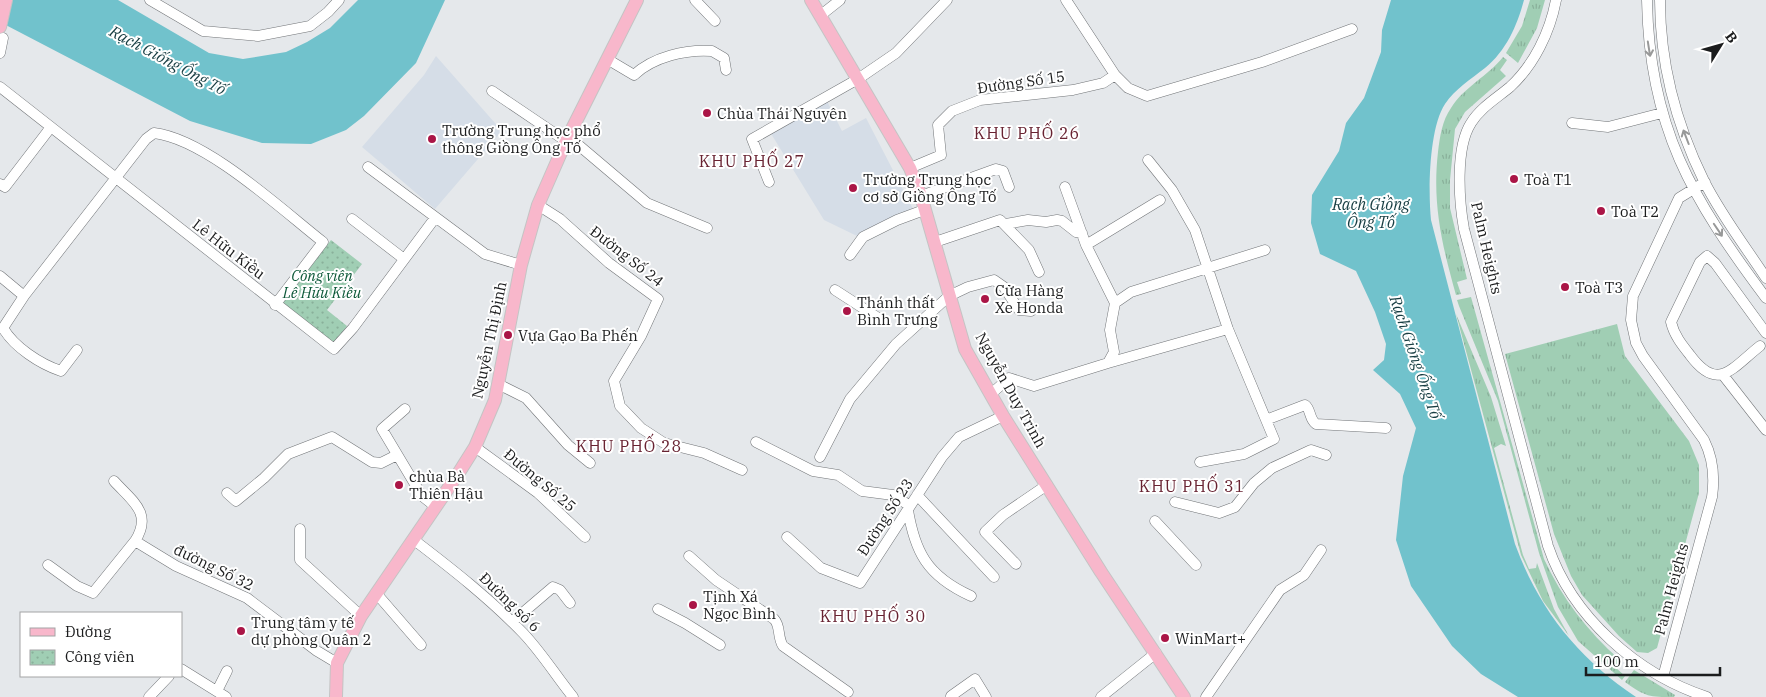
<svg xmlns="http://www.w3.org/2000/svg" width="1766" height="697" font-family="'IBM Plex Serif',serif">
<defs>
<pattern id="grass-tufts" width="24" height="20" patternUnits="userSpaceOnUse" patternTransform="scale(1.25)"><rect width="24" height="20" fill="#a0ceb4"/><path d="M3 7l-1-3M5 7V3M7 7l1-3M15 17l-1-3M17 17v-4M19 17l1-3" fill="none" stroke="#89b09a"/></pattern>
<pattern id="park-dots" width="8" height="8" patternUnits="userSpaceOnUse" patternTransform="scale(1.25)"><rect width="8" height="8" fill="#a0ceb4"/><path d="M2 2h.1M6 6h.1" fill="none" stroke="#89b09a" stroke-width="1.8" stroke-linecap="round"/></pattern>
</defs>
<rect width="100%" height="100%" fill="#e5e8eb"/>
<path fill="#d5dde7" d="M436 56 502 131 435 209 362 147 424 75Z
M827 101 842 131 866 118 913 209 857 236 824 220 770 132Z"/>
<path fill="url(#grass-tufts)" d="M1530 0H1545L1537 28 1518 63 1506 53 1522 26Z
M1503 57 1507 60 1500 70 1506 76 1465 112 1455 129 1450 180V208L1467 279 1457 282 1461 294 1456 295C1442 245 1432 204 1438 152 1440 136 1442 121 1451 108 1464 87 1488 76 1503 57Z
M1471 297 1544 559C1562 598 1587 631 1620 660L1615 667 1625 676 1622 680 1578 641 1558 607 1539 553 1498 401 1459 306 1457 300Z
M1456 314 1491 397 1506 446 1501 444 1494 448 1523 555 1529 569 1536 568 1537 563 1554 609 1569 636 1543 601 1521 555Z
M1617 324 1625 356 1689 441 1699 465V493L1657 648 1648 653 1637 652 1619 636 1582 595 1571 576 1554 534 1505 354Z
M1634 670 1675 695 1674 697C1649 697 1646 697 1625 682Z"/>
<path fill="url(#park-dots)" d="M331 240 362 264 327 310 347 326 334 343 283 303Z"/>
<path fill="#71c2cc" d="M0 0H118L209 53 243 59 286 52 307 42 330 28 358 0H445L416 63 364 116 346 130 311 144 262 143 190 121 0 22Z
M1391 0H1524C1517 26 1506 51 1485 68 1471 79 1455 89 1445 104 1429 128 1428 191 1431 220L1515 544C1539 610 1579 659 1636 697H1518L1481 674 1452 646 1411 586 1396 540 1403 476 1416 428 1400 394 1373 370 1384 360 1386 344 1375 312 1356 271 1320 254 1311 223 1312 195 1339 151 1346 123 1364 98 1381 52 1382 30Z"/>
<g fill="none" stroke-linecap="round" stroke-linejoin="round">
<defs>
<path id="minor" d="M150 0 203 31 258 36 310 26 328 12 339 0
M695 0 715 21
M1066 0 1115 75 1128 88 1147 96 1262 62 1352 29
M1556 0C1550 32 1534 65 1510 87 1497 98 1480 108 1471 123 1455 148 1459 201 1464 229L1548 546C1572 617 1637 674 1707 697
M1647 0C1649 127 1692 199 1766 298
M1660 0C1660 63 1676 124 1704 181 1721 215 1745 246 1766 278
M821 15 840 0
M0 53 3 38
M607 59 634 75C653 57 686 49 712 51L724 58 726 70
M0 87 334 349 353 328 435 218
M492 91 566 141
M1572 123 1608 127 1662 113
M569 137 647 203 707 228
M1148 160 1172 190 1195 230 1228 329 1274 439 1244 454 1200 462
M368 167 485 254 521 265
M910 168 941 155 938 125 952 111 980 100 1073 90 1103 83 1115 75
M769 182 752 139 858 79 896 53 947 0
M0 184 5 187 51 127
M1065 187 1086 245 1115 303
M921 196 996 169 1003 171 1009 187
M538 205 560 219 609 263 658 299 641 336 614 381 620 406 641 428 664 443 704 453 742 470
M352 219 404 259
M1006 224 1028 220 1046 222 1057 220 1062 221 1076 232 1082 233
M935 242 1000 220 1029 250 1039 272
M1086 245 1160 200
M850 255 863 237 897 220 924 210
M0 276 24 296
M835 290 883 321
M1760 346C1732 368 1718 393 1690 355 1682 345 1674 335 1671 322L1700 262 1707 256 1715 263 1766 333
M77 350 61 371C40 364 14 347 3 328L24 296 146 139 154 133C206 139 281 209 323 242L275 305
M1108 363 1228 329
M1723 375 1766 430
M498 384 526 398 568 445 590 463
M991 394 1009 378 1034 386 1108 363 1114 352 1110 330 1115 303 1131 292 1265 250
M405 409 382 429 422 496 436 507
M1266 420 1305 405C1311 409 1309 419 1316 424L1386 428
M756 442 813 471 838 475 862 491 893 495 907 504C914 552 927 576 971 596
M475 447 538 493 585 537
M820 457 850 399 896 344 949 296 968 287 994 280 1004 287 1019 310 1031 311
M114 481C132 501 153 513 135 541L176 566 247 598 317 651 337 663
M227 493 236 501 264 478 288 454 332 437 372 462 381 463 397 455
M917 495 994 577
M1175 502 1219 513 1235 507 1254 483 1272 468 1311 450 1326 455
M1155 521 1196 565
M300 529V560L361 616
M787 537 821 568 860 583 942 457 959 437 1003 416
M414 540C452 569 489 598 523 633 542 653 556 676 573 697
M689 556 716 580 774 619C781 626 777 637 783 646L848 692
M1016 564 985 532 1003 515 1047 485
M48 565 77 586 93 593 135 541
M376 593 421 645
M658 609 685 623 720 645
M512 622 553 587 560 590 570 603
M181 669 226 697
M1663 677 1712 497C1715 476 1713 458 1704 440L1643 356 1636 343 1631 320 1633 296 1679 198 1705 182
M217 691 227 671
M951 696 975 679 986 697
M149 697 169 676
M1101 697 1156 653
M1206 697 1280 590 1304 575 1321 550"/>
<path id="major" d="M811 0 910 168 921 196 965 349 1003 416 1101 572 1184 697
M0 27 6 0
M336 697 337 663 361 616 458 474 475 447 495 400 521 265 538 205 566 141 637 0"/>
</defs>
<use href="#minor" stroke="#727578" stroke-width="11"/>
<use href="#major" stroke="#c4c4c4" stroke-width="14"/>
<use href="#minor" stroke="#fff" stroke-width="10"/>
<use href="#major" stroke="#f8b7cb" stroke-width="12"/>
</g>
<defs><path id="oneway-shaft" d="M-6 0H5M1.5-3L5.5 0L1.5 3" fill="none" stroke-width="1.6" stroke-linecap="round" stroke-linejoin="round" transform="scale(1.25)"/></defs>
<g stroke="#989999">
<use href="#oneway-shaft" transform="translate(1649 49) rotate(81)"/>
<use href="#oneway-shaft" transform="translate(1686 137) rotate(-111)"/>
<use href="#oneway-shaft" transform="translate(1718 230) rotate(56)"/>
</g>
<g fill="#aa1546" stroke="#fff" stroke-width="2">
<circle cx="707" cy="113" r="5"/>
<circle cx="432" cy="139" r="5"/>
<circle cx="1514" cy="179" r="5"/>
<circle cx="853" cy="188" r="5"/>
<circle cx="1601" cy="211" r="5"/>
<circle cx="1565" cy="287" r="5"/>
<circle cx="985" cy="299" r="5"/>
<circle cx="847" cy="311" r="5"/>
<circle cx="508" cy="335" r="5"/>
<circle cx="399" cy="485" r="5"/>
<circle cx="693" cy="605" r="5"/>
<circle cx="241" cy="631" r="5"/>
<circle cx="1165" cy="638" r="5"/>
</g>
<g text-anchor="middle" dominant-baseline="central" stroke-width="4" stroke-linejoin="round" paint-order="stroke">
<g font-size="15" fill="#1b1c1d" stroke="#fff">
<text transform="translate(1021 82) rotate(-8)">Đường Số 15</text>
<text transform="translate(1487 248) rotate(77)">Palm Heights</text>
<text transform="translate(229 249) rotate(38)">Lê Hữu Kiều</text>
<text transform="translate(627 256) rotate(38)">Đường Số 24</text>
<text transform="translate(489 340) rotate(-78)">Nguyễn Thị Định</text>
<text transform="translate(1011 390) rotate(61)">Nguyễn Duy Trinh</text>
<text transform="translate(540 480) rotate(40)">Đường Số 25</text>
<text transform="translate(885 517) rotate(-57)">Đường Số 23</text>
<text transform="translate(214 567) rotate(26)">đường Số 32</text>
<text transform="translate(1671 589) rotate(-75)">Palm Heights</text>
<text transform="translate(510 602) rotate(44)">Đường số 6</text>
</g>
<g font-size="15" fill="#1b1c1d" stroke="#fff" text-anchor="start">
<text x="717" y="113">Chùa Thái Nguyên</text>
<text x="442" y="130">Trường Trung học phổ<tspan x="442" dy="17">thông Giồng Ông Tố</tspan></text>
<text x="863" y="179">Trường Trung học<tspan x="863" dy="17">cơ sở Giồng Ông Tố</tspan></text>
<text x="1524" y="179">Toà T1</text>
<text x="1611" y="211">Toà T2</text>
<text x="1575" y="287">Toà T3</text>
<text x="995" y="290">Cửa Hàng<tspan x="995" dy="17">Xe Honda</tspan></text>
<text x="857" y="302">Thánh thất<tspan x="857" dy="17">Bình Trưng</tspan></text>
<text x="518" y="335">Vựa Gạo Ba Phến</text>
<text x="409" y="476">chùa Bà<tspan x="409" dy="17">Thiên Hậu</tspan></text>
<text x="703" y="596">Tịnh Xá<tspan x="703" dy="17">Ngọc Bình</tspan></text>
<text x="251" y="622">Trung tâm y tế<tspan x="251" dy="17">dự phòng Quân 2</tspan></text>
<text x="1175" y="638">WinMart+</text>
</g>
<g font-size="15" font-style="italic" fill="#0d5939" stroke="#fff">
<text x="322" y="275">Công viên<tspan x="322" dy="17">Lê Hữu Kiều</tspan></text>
</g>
<g font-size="16" font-style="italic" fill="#173d42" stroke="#fff">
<text transform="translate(168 60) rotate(28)">Rạch Giống Ống Tố</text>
<text x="1371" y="204">Rạch Giồng<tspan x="1371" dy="18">Ông Tố</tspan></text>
<text transform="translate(1416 357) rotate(71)">Rạch Giống Ống Tố</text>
</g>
<g font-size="16" letter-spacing="1" fill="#682332" stroke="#fff">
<text x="1027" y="133">KHU PHỐ 26</text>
<text x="752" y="161">KHU PHỐ 27</text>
<text x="629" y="446">KHU PHỐ 28</text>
<text x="1192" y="486">KHU PHỐ 31</text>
<text x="873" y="616">KHU PHỐ 30</text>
</g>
</g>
<rect x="20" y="612" width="162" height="65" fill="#ffffff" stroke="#a4a4a5"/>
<rect x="30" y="628" width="25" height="8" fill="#f8b7cb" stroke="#a4a4a5"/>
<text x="65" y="637" font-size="15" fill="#1b1c1d">Đường</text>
<rect x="30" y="650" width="25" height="15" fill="url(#park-dots)" stroke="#a4a4a5"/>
<text x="65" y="662" font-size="15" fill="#1b1c1d">Công viên</text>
<g transform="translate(1721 45) rotate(53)" stroke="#ffffff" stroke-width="4" paint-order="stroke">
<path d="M0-4L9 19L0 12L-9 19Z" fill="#1b1c1d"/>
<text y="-8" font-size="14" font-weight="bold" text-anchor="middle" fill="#1b1c1d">B</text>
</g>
<path d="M1586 667v8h134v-8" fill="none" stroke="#1b1c1d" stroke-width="2.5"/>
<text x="1594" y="667" font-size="15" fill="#1b1c1d" stroke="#ffffff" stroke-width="4" paint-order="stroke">100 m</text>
</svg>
